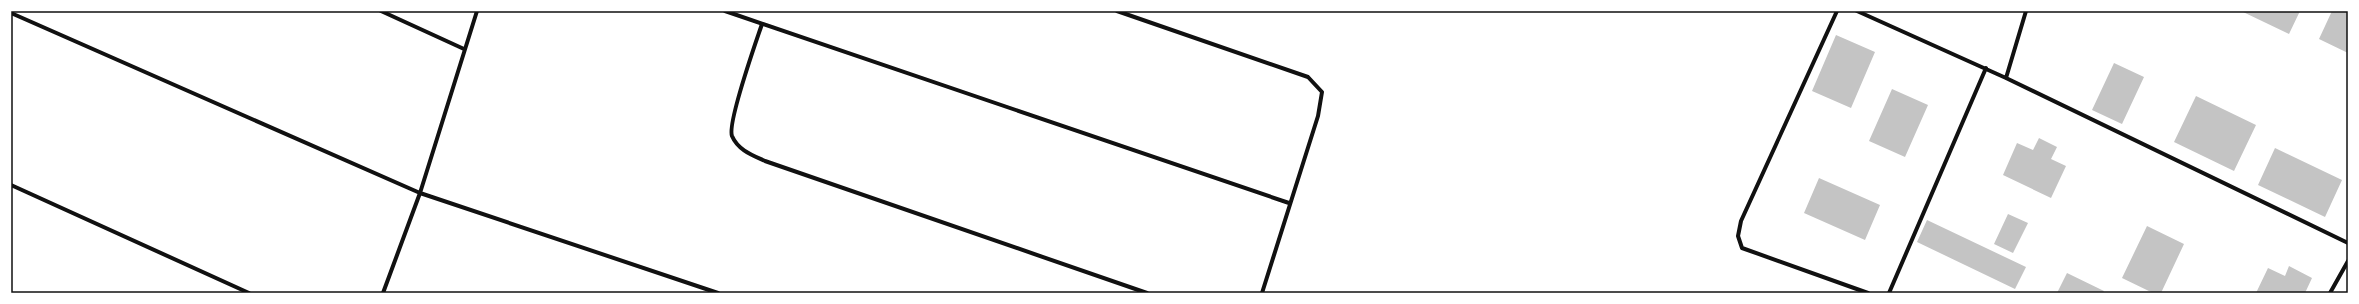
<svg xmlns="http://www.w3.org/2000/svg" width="2359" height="304" font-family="'Noto Sans',sans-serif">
<rect width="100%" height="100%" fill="#fff"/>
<path fill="#c4c4c4" d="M2241 11H2300L2289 34Z
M2332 11H2348V53L2319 39Z
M1836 35 1875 52 1851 108 1812 91Z
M2114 63 2144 77 2122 124 2092 110Z
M1892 89 1928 105 1905 157 1869 141Z
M2196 96 2256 125 2234 171 2174 142Z
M2039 138 2057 147 2051 159 2066 166 2051 198 2003 175 2017 143 2033 150Z
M2275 148 2342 180 2325 217 2258 185Z
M1819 178 1880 205 1865 240 1804 213Z
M2008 214 2028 223 2013 253 1994 244Z
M1927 220 2026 267 2015 289 1917 242Z
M2147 226 2184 244 2161 293H2153L2122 278Z
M2289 266 2312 278 2305 293H2256L2268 268 2285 276Z
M2067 273 2104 291 2103 293H2057Z"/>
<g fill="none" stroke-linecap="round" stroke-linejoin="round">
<path stroke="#111" stroke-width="4" d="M381 11 464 49
M725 11 1289 203
M1117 11 1308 77 1322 92 1318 116 1262 293
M1837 11 1741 221 1738 236 1742 248 1868 293
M1857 11 2006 78 2348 243
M11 13 420 193 718 293
M762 24C756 42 727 123 732 136 738 150 752 155 765 161L1147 293
M2006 78 2026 11
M11 185 249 293
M383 293 420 193 477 11
M1889 293 1986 68
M2330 293 2348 261"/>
</g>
<rect width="2359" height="304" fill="none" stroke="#ffffff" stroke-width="24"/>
<rect x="12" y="12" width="2335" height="280" fill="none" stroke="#111" stroke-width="1.5"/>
</svg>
